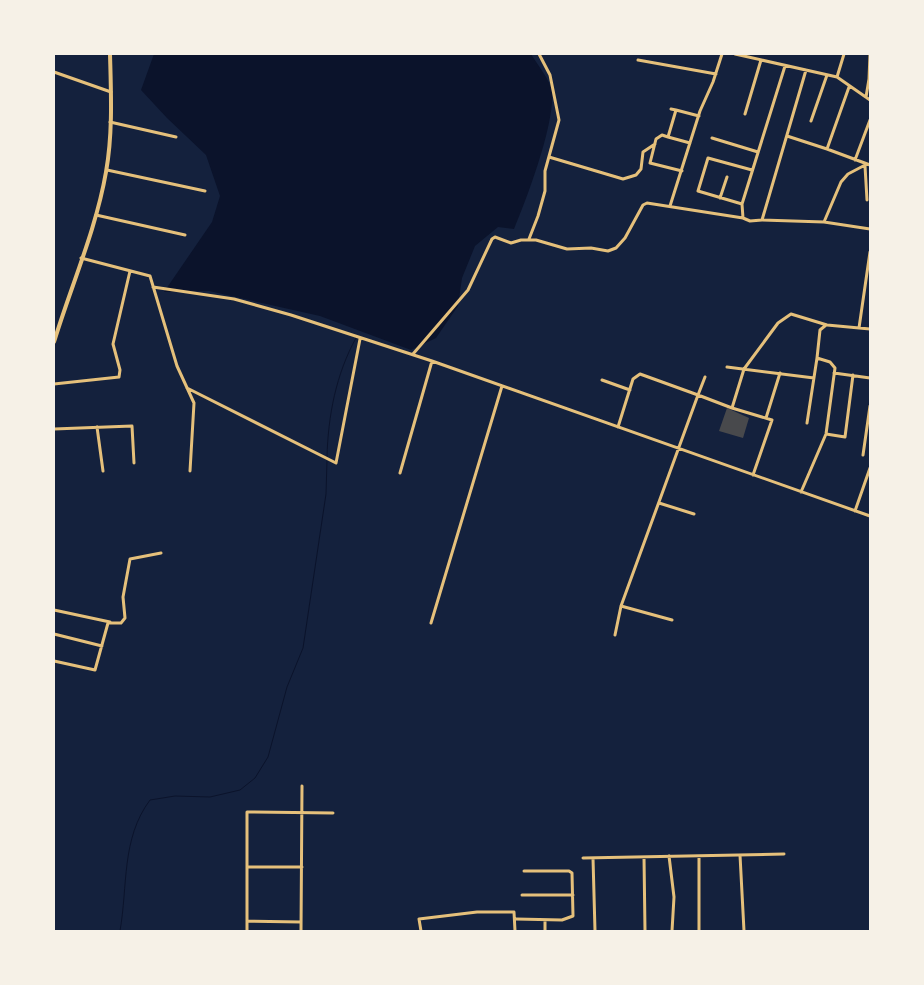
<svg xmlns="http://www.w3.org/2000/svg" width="924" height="985" font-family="Montserrat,sans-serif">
<rect width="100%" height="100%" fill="#14213d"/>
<path fill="#0b132b" d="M154 54H531C537 64 550 80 552 91 555 124 527 198 514 229L498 227 475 246 462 278 458 306 436 338 411 350 320 316 209 291 164 292 212 222 220 196 206 155 167 118 141 90Z"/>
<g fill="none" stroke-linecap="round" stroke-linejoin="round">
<path stroke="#0b132b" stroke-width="1" d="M327 457C328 416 336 374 356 338
M120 931C128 886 121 839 150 800L175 796 210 797 240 790 255 778 268 757 287 687 303 648 326 494 327 461"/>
</g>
<path fill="#48494c" d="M727 408 749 418 743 438 719 431Z"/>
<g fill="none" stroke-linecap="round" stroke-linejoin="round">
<path stroke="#e5c07b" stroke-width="3" d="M735 54 837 77 870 100
M638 60 716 74
M806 70 762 220 824 222 870 229
M54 72 111 92
M837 77 844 54
M849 87 827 149 870 165
M866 97 869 79 870 54
M671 109 676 110
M745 114 761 60
M811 121 827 75
M110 122 176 137
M787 136 827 149
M668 137 690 143
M712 138 758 152
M549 157 623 179 636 175 641 169 643 152 655 144
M855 160 870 120
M865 166 867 200
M107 170 205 191
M752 170 708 158 698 191 742 204 743 218 750 221 762 220
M682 171 650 163 656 139 662 135 668 137 676 110 699 116
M720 198 727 177
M742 204 785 66
M670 206 700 111 713 82 722 54
M96 215 185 235
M824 222 841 182 848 174 867 164
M529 239 538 216 545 191V171L559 120 550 75 539 54
M81 258 150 276 177 366 194 403 190 471
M153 287 234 299 291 315 432 361 400 473
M859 328 870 252
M413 354 468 290 492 239 495 237 511 243 521 240H536L567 249 591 248 608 251 616 248 625 238 643 205 647 203 743 218
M817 358 820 330 826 325
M432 361 870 516
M727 367 814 378
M834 373 870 378
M705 377 698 395 732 408
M602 380 630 390
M54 384 119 377 120 370 113 344 130 271
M187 388 336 463 360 339
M766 418 780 373
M97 427 103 471
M618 427 633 379 640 374 698 395 621 606 672 620
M54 429 132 426 134 463
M826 434 845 437 853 375
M863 455 870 406
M753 475 772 420 732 408 744 369 778 323 791 314 827 325 870 329
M801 492 826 434 835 368 830 362 817 358 807 423
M659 503 694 514
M855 511 870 468
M54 610 110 622
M431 623 502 386
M54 634 102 646
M615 635 621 606
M54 661 95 670 108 623H121L125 618 123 597 130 559 161 553
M740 855 744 931
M669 856 674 897 672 931
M644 857 645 931
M583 858 784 854
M593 858 595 931
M247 867H302
M522 895H573
M516 919 562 920 573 916 572 873 569 871H524
M545 920V931
M247 921 301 922
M247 931V812L333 813
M301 931 302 786
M421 931 419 919 477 912H514L515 931
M699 931V856"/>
<path stroke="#e5c07b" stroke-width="4" d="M54 342C71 286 96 230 106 172 113 133 111 92 110 54"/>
</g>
<rect width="924" height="985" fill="none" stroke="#f6f1e7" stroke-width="110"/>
</svg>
